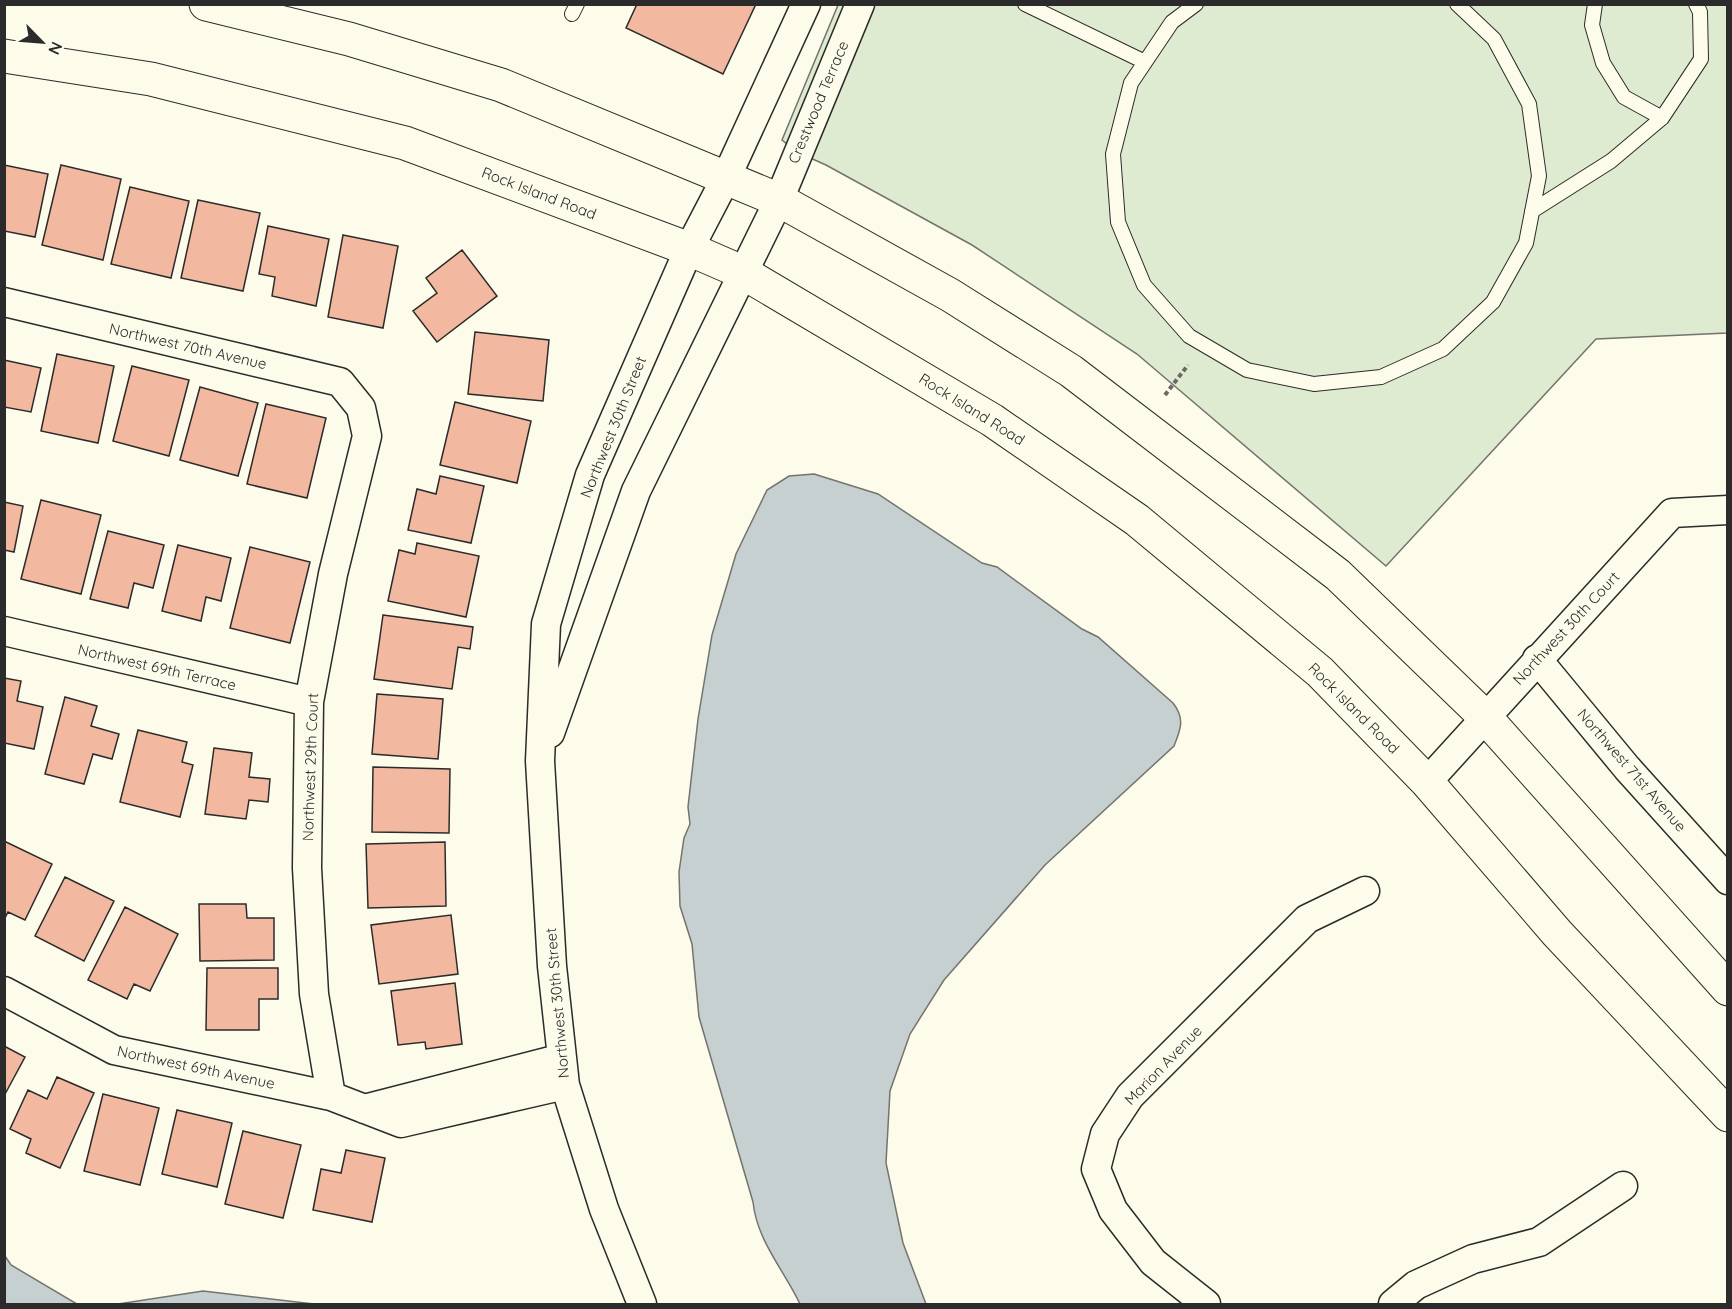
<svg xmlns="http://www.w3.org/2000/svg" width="1732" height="1309" font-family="Quicksand,sans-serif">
<rect width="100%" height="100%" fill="#fdfbea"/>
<path fill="#deebd1" stroke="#74746e" stroke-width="1.5" d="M838 5H1727V333L1596 339 1386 566 1137 354 972 245 826 165 797 152 782 140Z"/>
<path fill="#c7d0d0" stroke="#74746e" stroke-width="1.5" d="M814 474 878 494 982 563 997 567 1082 629 1098 637 1173 703C1185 718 1181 729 1174 746L1045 865 944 980 910 1034 890 1091 886 1163 903 1243 926 1304H800C784 1270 757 1241 753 1202L699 1017 692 944 680 906 679 872 684 838 690 824 688 807 698 719 712 635 736 554 767 490 789 476Z
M5 1256 11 1265 77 1304H5Z
M203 1291 314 1304H118Z"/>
<path fill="#f2b8a0" stroke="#2b2b2b" stroke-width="1.5" d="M637 4H756L723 74 626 28Z
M4 165 48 174 35 237 4 231Z
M61 165 121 179 103 260 42 245Z
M130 187 189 201 171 278 111 264Z
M198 200 260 213 243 291 181 278Z
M268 226 329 239 316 306 272 296 275 277 259 274Z
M343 235 398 246 383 328 328 317Z
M462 250 497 296 437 342 413 311 437 293 426 278Z
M475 332 549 340 543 401 468 394Z
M57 354 114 366 98 443 41 431Z
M4 360 41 368 31 412 4 407Z
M132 366 189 380 169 456 113 441Z
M200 387 258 403 238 476 180 460Z
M455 402 531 421 517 483 440 465Z
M266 404 326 418 307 498 247 484Z
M440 476 484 486 471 543 408 530 417 489 436 494Z
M41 500 101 515 81 594 21 579Z
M4 502 23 506 14 552 4 550Z
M108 531 164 545 153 588 134 583 128 608 90 599Z
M417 543 479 556 466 617 388 601 399 550 415 554Z
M178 545 231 558 221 601 206 597 201 621 162 611Z
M250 547 310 562 290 643 230 628Z
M383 615 473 627 470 649 458 647 452 689 374 679Z
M4 678 21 681 17 701 43 707 34 749 4 743Z
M377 694 443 699 438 759 372 754Z
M65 697 97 706 91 726 119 734 112 759 93 754 84 784 45 774Z
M138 730 187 742 182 762 193 765 180 817 120 802Z
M214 748 252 753 249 777 270 779 268 802 249 800 246 819 205 814Z
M373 767 450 769 449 833 372 832Z
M4 841 52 864 25 920 8 912 4 920Z
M445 842 446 906 368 908 366 844Z
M65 877 114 901 84 961 35 936Z
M199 904H246L247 918H274V960L200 961Z
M125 907 178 934 150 991 134 984 127 999 88 980Z
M451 915 458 974 379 984 371 925Z
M207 968H278V999H259V1030H206Z
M455 983 462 1044 426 1049 425 1042 398 1045 391 991Z
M4 1046 25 1057 4 1096Z
M57 1077 94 1093 60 1168 26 1153 31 1139 10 1129 28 1090 47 1099Z
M103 1094 159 1108 140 1185 84 1171Z
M177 1110 232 1123 217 1187 162 1174Z
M243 1131 301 1145 283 1218 225 1204Z
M346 1150 385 1158 372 1222 313 1210 321 1169 341 1173Z"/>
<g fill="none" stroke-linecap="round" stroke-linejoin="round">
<defs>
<path id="service" d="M1025 4 1145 62
M1196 4 1172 22 1131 83 1113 154 1118 222 1144 285 1189 336 1247 370 1314 384 1381 377 1443 349 1493 302 1526 243 1539 176 1529 104 1494 39 1457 4
M1595 4 1592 25 1603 63 1624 97 1662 118
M572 14 577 4
M1532 211 1611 161 1662 118 1701 59 1700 12 1696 4"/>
<path id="minor" d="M4 302 340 382 361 408 367 436 333 574 309 702 307 868 314 994 331 1096
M4 631 309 702
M1537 659 1627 768 1728 880
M550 733 636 491 779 200 860 4
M1427 782 1672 513 1728 510
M4 991 114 1050 331 1096 401 1123 565 1085
M364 1109 562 1058
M642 1304 604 1209 565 1085 552 966 540 761 546 624 590 475 689 249 726 178 806 4
M1206 1304 1153 1262 1113 1210 1096 1169 1105 1134 1130 1096 1307 919 1365 891
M1393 1304 1416 1285 1473 1259 1539 1242 1623 1186"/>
<path id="secondary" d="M206 4 349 39 501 85 726 178 779 200 950 295 1071 371 1338 575 1485 717 1728 989
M4 56 151 79 405 143 689 249 742 272 992 420 1137 520 1320 672 1427 782 1557 933 1728 1115"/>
</defs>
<use href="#service" stroke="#2b2b2b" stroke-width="16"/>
<use href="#minor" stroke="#2b2b2b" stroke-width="31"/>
<use href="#secondary" stroke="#2b2b2b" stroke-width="35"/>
<path stroke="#6a6964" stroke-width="4" stroke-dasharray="4.5 3" stroke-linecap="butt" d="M1165 395 1188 365"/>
<use href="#service" stroke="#fdfbea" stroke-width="14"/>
<use href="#minor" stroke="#fdfbea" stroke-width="28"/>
<use href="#secondary" stroke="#fdfbea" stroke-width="33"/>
</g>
<g text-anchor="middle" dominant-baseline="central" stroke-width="4.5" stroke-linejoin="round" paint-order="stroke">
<g font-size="15" fill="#2b2b2b" stroke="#fdfbea">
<text transform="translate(818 102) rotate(-67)">Crestwood Terrace</text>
<text transform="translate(539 193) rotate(21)">Rock Island Road</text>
<text transform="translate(188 346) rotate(13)">Northwest 70th Avenue</text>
<text transform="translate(972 409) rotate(32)">Rock Island Road</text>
<text transform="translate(613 427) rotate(-68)">Northwest 30th Street</text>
<text transform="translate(1566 628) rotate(-47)">Northwest 30th Court</text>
<text transform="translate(157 667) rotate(13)">Northwest 69th Terrace</text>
<text transform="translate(1354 708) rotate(45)">Rock Island Road</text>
<text transform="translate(310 767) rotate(-88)">Northwest 29th Court</text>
<text transform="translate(1632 770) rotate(49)">Northwest 71st Avenue</text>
<text transform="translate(557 1003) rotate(-95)">Northwest 30th Street</text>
<text transform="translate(1163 1065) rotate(-46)">Marion Avenue</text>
<text transform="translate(196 1067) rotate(12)">Northwest 69th Avenue</text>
</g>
</g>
<rect width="1732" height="1309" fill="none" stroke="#2b2b2b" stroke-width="12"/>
<g transform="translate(42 42) rotate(115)" stroke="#fdfbea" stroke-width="4.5" paint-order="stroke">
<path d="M0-4.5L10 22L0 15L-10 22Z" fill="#2b2b2b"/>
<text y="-9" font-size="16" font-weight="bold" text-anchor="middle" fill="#2b2b2b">N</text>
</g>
</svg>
